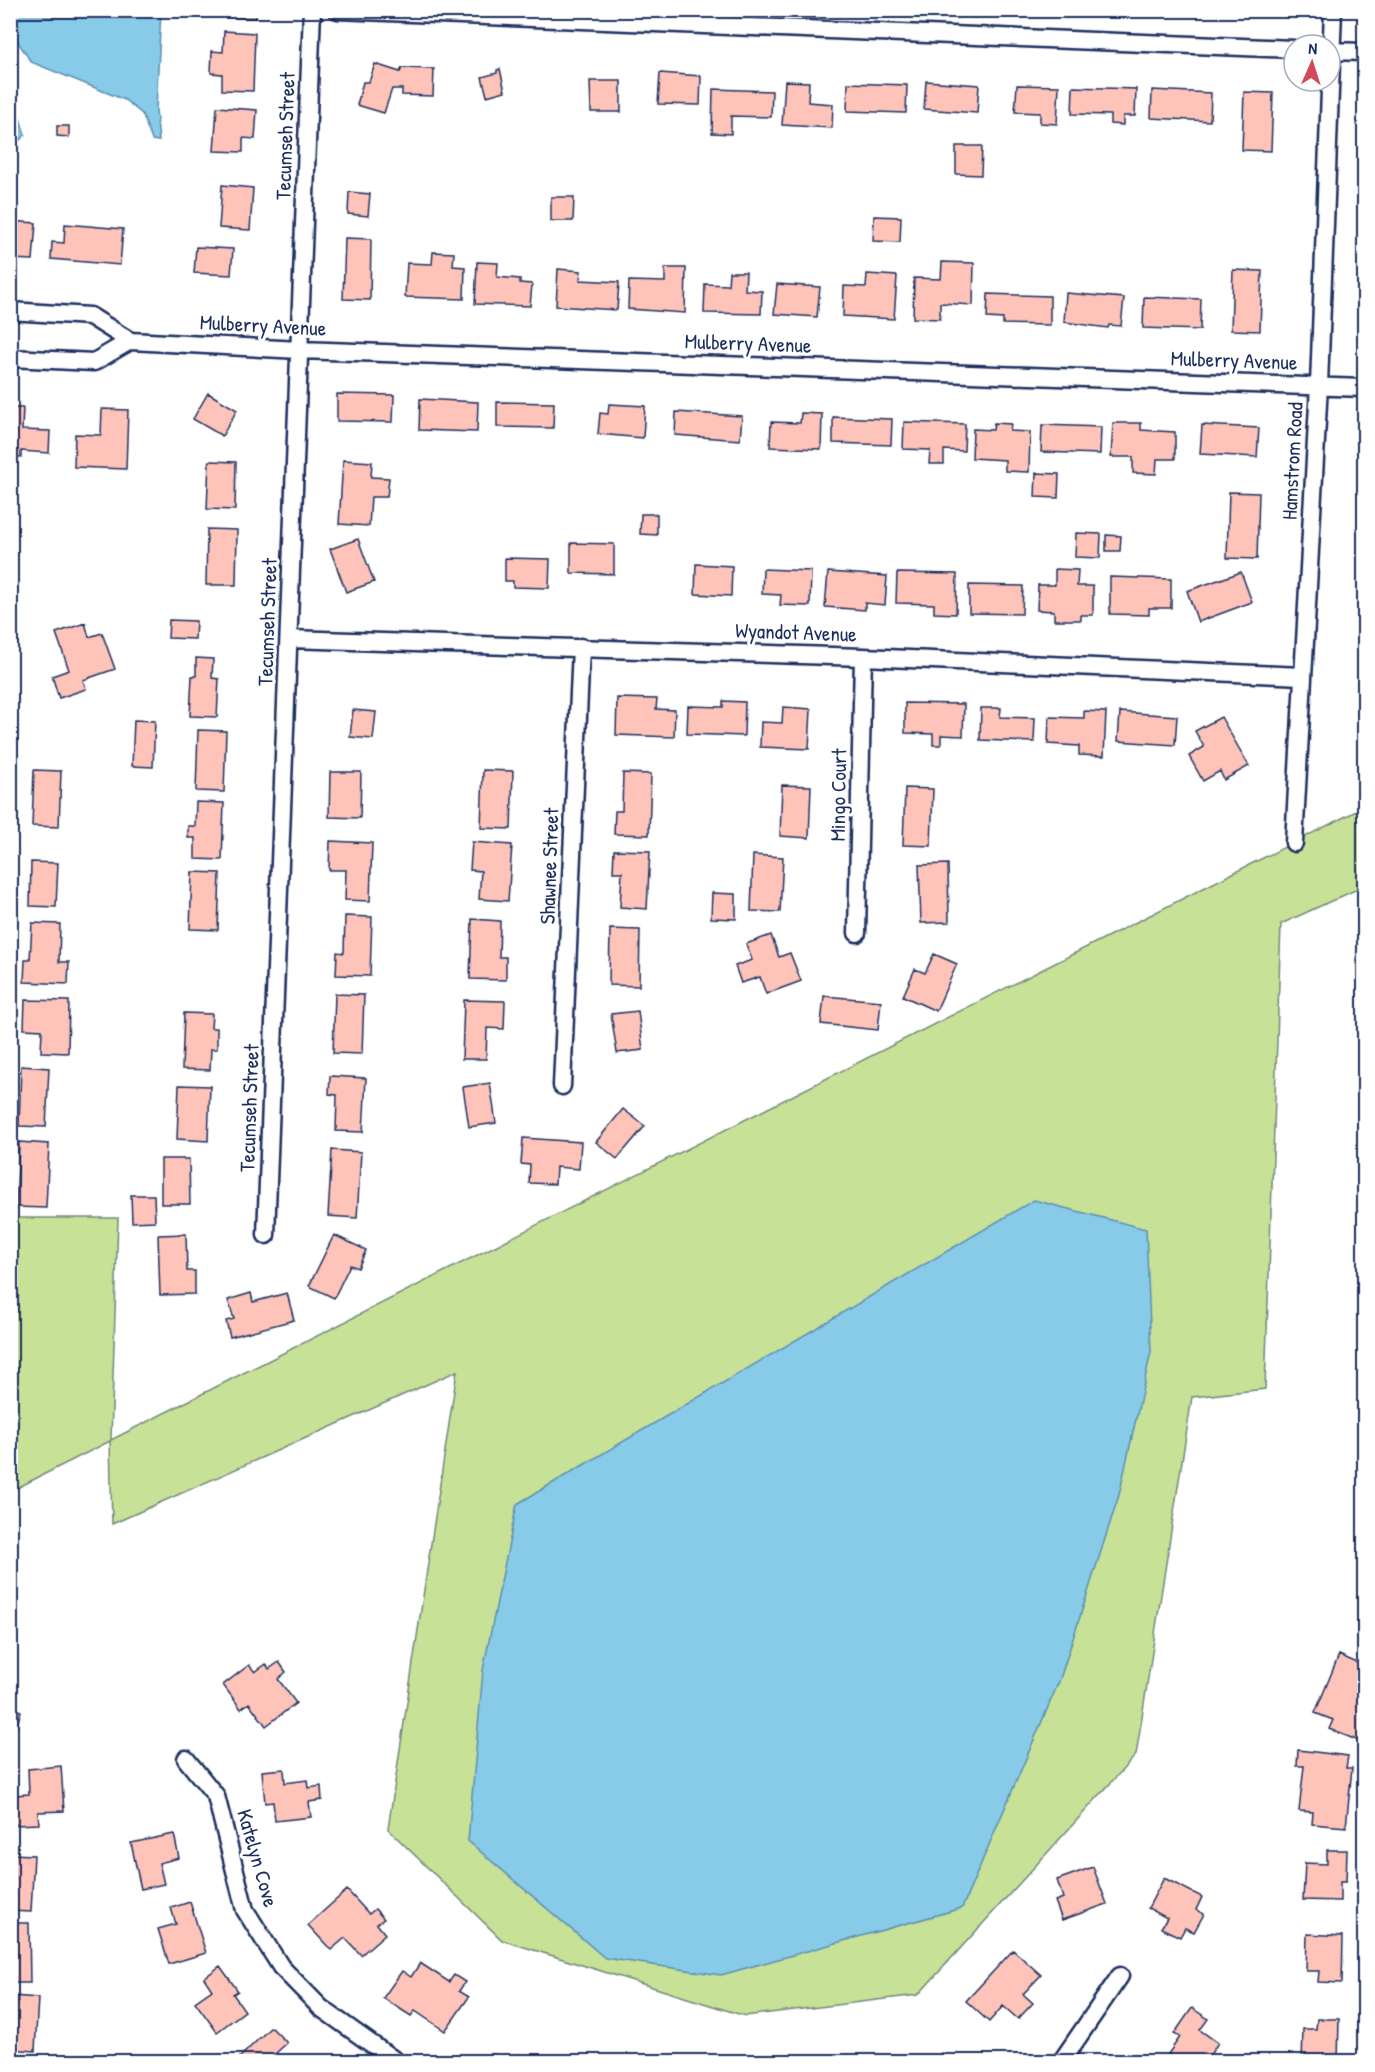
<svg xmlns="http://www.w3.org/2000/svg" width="1375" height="2072" font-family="'Patrick Hand',sans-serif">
<rect width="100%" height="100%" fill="#fff"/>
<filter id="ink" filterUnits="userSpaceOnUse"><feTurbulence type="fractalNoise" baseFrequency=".0167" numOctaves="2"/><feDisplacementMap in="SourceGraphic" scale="12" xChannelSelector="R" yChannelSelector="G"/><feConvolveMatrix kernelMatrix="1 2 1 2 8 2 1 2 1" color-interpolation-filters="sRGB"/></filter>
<g filter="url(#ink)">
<path fill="#c7e197" stroke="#71887a" stroke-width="1.5" d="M1364 807V886L1281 924 1265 1389 1192 1397 1136 1755 918 1995 745 2016 502 1940 388 1829 457 1371 112 1524 110 1441 11 1491V1218H118L111 1440Z"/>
<path fill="#87cbe8" stroke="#5c8db1" stroke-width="1.5" d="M11 11H161L156 110 159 141 152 140 142 114 125 100 31 62 18 42 11 20Z
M20 118 25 135 11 149V119Z
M1034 1200 1146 1229 1151 1352 1119 1495 1060 1679 962 1908 721 1975 605 1958 468 1841 483 1670 517 1504Z"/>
<path fill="#fec3b9" stroke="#1b2f5e" stroke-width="1.5" d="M221 10H256V18L221 17Z
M224 31 255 33 253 91 222 90V74L211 73 212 51 223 52Z
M375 64 400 72 402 68 434 69 433 96 402 95V89H392L384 113 357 105 363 82H369Z
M500 69 505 91 487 96 482 77 497 73V70Z
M660 73 701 76 700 105 658 104Z
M590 81H621V112H591Z
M785 81 809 82 808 102 833 104 832 128 782 125Z
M926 81 979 85 977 113 924 109Z
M848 83 907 85 906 113 847 111Z
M1017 85 1059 86 1057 124 1040 123V113L1015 112Z
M1073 87 1136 89 1135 116H1123V125L1110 124V115L1072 114Z
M713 89 772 91 771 117 731 116V134L712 133Z
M1152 90 1211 93 1210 121 1151 118Z
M1244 92 1273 93 1271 151 1242 150Z
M217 107 257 110 255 139 243 138V152L214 151Z
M57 126H69V137L57 136Z
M956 146H982L981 175 956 174Z
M222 185 253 188 250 230 219 228Z
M349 192 370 194 368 216 348 214Z
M551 197H574L573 221H551Z
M874 216 901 217 900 242 873 241Z
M10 221 36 223 33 260 10 259Z
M65 224 123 229 120 265 51 259 52 242 64 243Z
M345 238 371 239 370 300 343 299Z
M196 247 233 249 231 275 194 273Z
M433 252 454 253 453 266 465 267 464 299 405 297 407 263 432 264Z
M477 262 498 263 497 277 520 279V283L532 284 530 306 475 304Z
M942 262 974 263 973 305 940 303V319L913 318 914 278 941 279Z
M665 268H686L685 313 628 309 629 281 665 282Z
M558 269 581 271 580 280 619 282 617 310 556 306Z
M1233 270 1262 271 1260 331 1231 330Z
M729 272H746L745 290 762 291 761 314 704 313 705 284 728 285Z
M867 274 897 276 894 319 843 316 844 286 866 287Z
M777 284 820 287 817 317 774 314Z
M1066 293 1124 298 1121 326 1109 325 1108 328 1064 322Z
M988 294 1050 296V325L1003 324V319L987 318Z
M1144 297 1201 299 1200 330 1143 328Z
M208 393 237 410 222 436 193 419Z
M337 394 394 395 393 422 337 421Z
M420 399 478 402 477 432 419 430Z
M497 402 554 403 553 428 497 427Z
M609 404 645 406 643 438 598 434 600 413 608 414Z
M10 408H23L22 430 50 431 49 453 21 451V457L10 456Z
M102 409 128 410 126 469 74 467 75 434 101 435Z
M676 412 742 416 740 440 675 435Z
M801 413 822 414 821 449 770 447 771 422 800 423Z
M833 417 892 419 891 445 833 443Z
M904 422 965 424 964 451 944 450V464H929L930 450 903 449Z
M994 423 1011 424 1010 431 1030 432 1029 472 1005 471V460L972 458 973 429 993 430Z
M1113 423H1141V430L1175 432V459H1157L1156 474 1133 473V457H1111Z
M1042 425 1101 427 1100 454 1041 452Z
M1202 425 1259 428 1257 457 1200 454Z
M343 460 372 462 371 477 389 478 387 497H371L369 526 339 524Z
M209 461 236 462 235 510 207 509Z
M1036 473 1059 474 1058 498 1035 497Z
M1229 492 1259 493 1257 559 1227 558Z
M641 514H657V535L640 534Z
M207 529 237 530 236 585H206Z
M1076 533 1101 534 1100 558 1075 557Z
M1106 535 1121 536 1120 551H1106Z
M358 539 374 582 346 592 330 549Z
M571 543 614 544V574L571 573Z
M505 558 550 559 549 588 513 587V581H505Z
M696 564 732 566 731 596 695 594Z
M763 569 811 571 810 606 780 605 781 595 762 594Z
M1055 569 1078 570 1077 586H1093V615H1081V620H1054V611L1037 610 1038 585H1055Z
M828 572 887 576 885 605 865 603V610L825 607Z
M1241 572 1252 602 1198 622 1187 591Z
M897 573 957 574 956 614 934 613V604L896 603Z
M1110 577 1171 579V608H1149V615L1110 614Z
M1363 578H1364V636H1361Z
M969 585 1023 586 1022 614 969 613Z
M169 620 196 621 195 639 168 638Z
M85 623 89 637 102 633 115 669 83 680 86 689 59 698 52 676 69 670 56 633Z
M196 658 213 659 212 678 219 679 217 717 190 716 192 676H196Z
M1360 677 1364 678V707H1359Z
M617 698 657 699 656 709 675 710 674 737 616 735Z
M723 701 745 702 744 736 687 734 688 706 723 707Z
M905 703 964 704 963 736 941 735V745H933V734L905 733Z
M783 707 811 709 809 749 760 747 761 722 782 723Z
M981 708H1001L1000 717 1035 718 1034 742 980 740Z
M353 710 376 712 373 739 350 737Z
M1084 711 1106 712 1104 756 1079 755V746L1048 744 1049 717 1084 718Z
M1120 712 1177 716 1175 745 1118 741Z
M1221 717 1249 766 1224 780 1220 771 1203 781 1189 756 1204 747 1195 731Z
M134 720 155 721 153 767 132 766Z
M198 730 226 731 224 792 196 791Z
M34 770 61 771 59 827 32 826Z
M483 770 513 771 511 829 481 828Z
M330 772H361L360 818 329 817Z
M623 773 651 774 649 835 614 834 615 811H622Z
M782 785 811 786 809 838 780 836Z
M905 788 933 789 931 846 903 845Z
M196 802 224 803 222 860 195 859V838H188V826H195Z
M330 841 372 843 370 901 345 900 346 870H329Z
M472 842 512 845 508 901 479 899 481 871 470 870Z
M614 850 650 851 647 909 620 907 622 872H613Z
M753 855 783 857 780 912 751 911Z
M31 862 58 863 56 907 30 906Z
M948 864 949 922 921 923 919 865Z
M192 872 220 873 218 930 190 929Z
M712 893 736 894V919L711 918Z
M345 916 372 917 370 976 336 975 337 952 344 953Z
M472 919 500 921 499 957H506V980L470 979Z
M32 923 60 924 59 962H69L68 984 24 982 25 960H30Z
M610 929 640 930 639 986 609 985Z
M771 935 779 957 790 953 801 981 766 994 760 977 741 983 735 966 752 960 746 944Z
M934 954 957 964 936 1011 903 996 915 969 925 973Z
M335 994 364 995 362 1054 333 1053Z
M824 996 881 1001 878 1030 821 1024Z
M25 1000 69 1001 68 1053 41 1052 42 1030 24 1029Z
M464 1000 505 1001 504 1029 487 1028 486 1059H462Z
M638 1011 643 1050 617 1053 611 1014Z
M184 1013 212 1014 211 1028H217V1049H211L210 1070 182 1069Z
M21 1066 49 1068 46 1127 19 1126Z
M330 1076 366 1078 363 1132 336 1131 337 1095 329 1094Z
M490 1083 496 1123 469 1127 463 1087Z
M179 1085 210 1086 208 1141 177 1139Z
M623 1109 645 1126 617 1159 596 1142Z
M523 1138 581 1142 579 1169 556 1167 555 1184 529 1183 530 1165 521 1164Z
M19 1142 49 1144 46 1208 16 1207Z
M332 1150 361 1152 357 1218 328 1216Z
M161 1159H189L190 1204H161Z
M131 1195H154L155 1221 132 1222Z
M186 1234 187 1271H195V1294L160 1295 158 1235Z
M334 1235 366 1250 358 1268 350 1265 334 1298 309 1286Z
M251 1293 253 1302 287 1293 294 1320 230 1337 226 1321 234 1319 228 1300Z
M1339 1655 1364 1666V1728L1359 1741 1329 1729 1333 1720 1315 1713Z
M279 1662 286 1672 278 1679 296 1703 266 1726 249 1703 241 1709 223 1685 249 1665 255 1672 266 1664 269 1669Z
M10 1708 21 1711 10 1750Z
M1298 1750 1348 1756 1346 1768H1352L1346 1827 1312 1824 1313 1812 1299 1811 1304 1766H1297Z
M61 1766 64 1811 38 1812 39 1824 15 1825 13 1795 29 1794 28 1769Z
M284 1769 285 1783 307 1780 308 1788 321 1786 322 1800 309 1802 311 1817 275 1821 273 1802 265 1803 262 1771Z
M174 1834 179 1858 159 1863 164 1884 141 1889 131 1843Z
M1327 1850H1347L1346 1882H1340V1901L1303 1900 1305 1863 1327 1864Z
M10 1854 34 1855 31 1912 10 1911Z
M1093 1867 1107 1904 1062 1920 1055 1901 1063 1898 1057 1880Z
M1164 1878 1202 1897 1196 1910 1204 1914 1194 1932 1185 1928 1180 1937 1161 1928 1167 1918 1148 1908Z
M347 1890 369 1914 375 1909 384 1919 377 1924 385 1934 361 1955 345 1938 331 1950 308 1925Z
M190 1902 206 1953 169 1964 158 1929 176 1924 171 1908Z
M10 1923H29L30 1983H10Z
M1307 1934 1343 1936 1342 1983 1318 1982 1319 1971H1306Z
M1013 1950 1041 1975 1023 1994 1033 2003 1018 2019 1003 2006 989 2022 966 2001Z
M420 1963 449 1982 454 1975 465 1982 459 1991 469 1997 445 2031 415 2011 411 2016 383 1998 402 1971 411 1977Z
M220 1966 238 1991 233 1994 245 2011 217 2032 195 2002 212 1990 204 1978Z
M13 1996 38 1998 35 2051 10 2049Z
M1192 2008 1208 2019 1200 2030 1218 2043 1205 2062H1179L1168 2054 1180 2037 1174 2034Z
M1317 2019H1339L1338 2062H1302L1303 2029H1316Z
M271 2027 287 2043 276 2053 285 2062H242L239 2058Z
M942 2053 948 2062H931Z
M494 2054 498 2062H481Z
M519 2054 524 2062H507Z"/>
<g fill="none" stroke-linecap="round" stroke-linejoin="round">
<defs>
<path id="street" d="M337 10 1294 49
M1330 51 1364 52
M10 311 90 316 130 341 300 350 1364 388
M10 358 94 362 130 341
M289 639 863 657 1302 676
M1294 843 1319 385 1333 10
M857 933 863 657
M562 1086 581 647
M266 1235 312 10
M186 1759 216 1796 245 1910 281 1967 321 2008 397 2062
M1061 2062 1120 1976"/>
</defs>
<use href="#street" stroke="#1b2f5e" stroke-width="21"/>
<use href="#street" stroke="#fff" stroke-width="16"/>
</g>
</g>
<g text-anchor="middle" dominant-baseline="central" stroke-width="6" stroke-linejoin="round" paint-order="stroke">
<g font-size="21" fill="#1b2f5e" stroke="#fff">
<text transform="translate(285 136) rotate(-88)">Tecumseh Street</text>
<text transform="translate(263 325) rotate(3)">Mulberry Avenue</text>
<text transform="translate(748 343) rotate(2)">Mulberry Avenue</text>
<text transform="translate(1234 360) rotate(2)">Mulberry Avenue</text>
<text transform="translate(1292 461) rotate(-87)">Hamstrom Road</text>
<text transform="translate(267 622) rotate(-88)">Tecumseh Street</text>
<text transform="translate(796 632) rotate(2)">Wyandot Avenue</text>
<text transform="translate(838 795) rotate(-89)">Mingo Court</text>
<text transform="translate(549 866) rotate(-88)">Shawnee Street</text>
<text transform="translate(249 1108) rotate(-88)">Tecumseh Street</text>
<text transform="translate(258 1858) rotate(74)">Katelyn Cove</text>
</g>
</g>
<rect width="1375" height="2072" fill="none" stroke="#fff" stroke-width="36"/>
<rect x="18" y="18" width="1339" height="2036" fill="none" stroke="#1b2f5e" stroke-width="2" filter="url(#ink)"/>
<g transform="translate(1312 63) rotate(3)"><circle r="28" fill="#ffffff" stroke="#a4acbf" stroke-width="1.5"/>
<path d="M0-4.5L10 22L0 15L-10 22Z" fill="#d1495b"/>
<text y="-9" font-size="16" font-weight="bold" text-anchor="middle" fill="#1b2f5e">N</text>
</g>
</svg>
